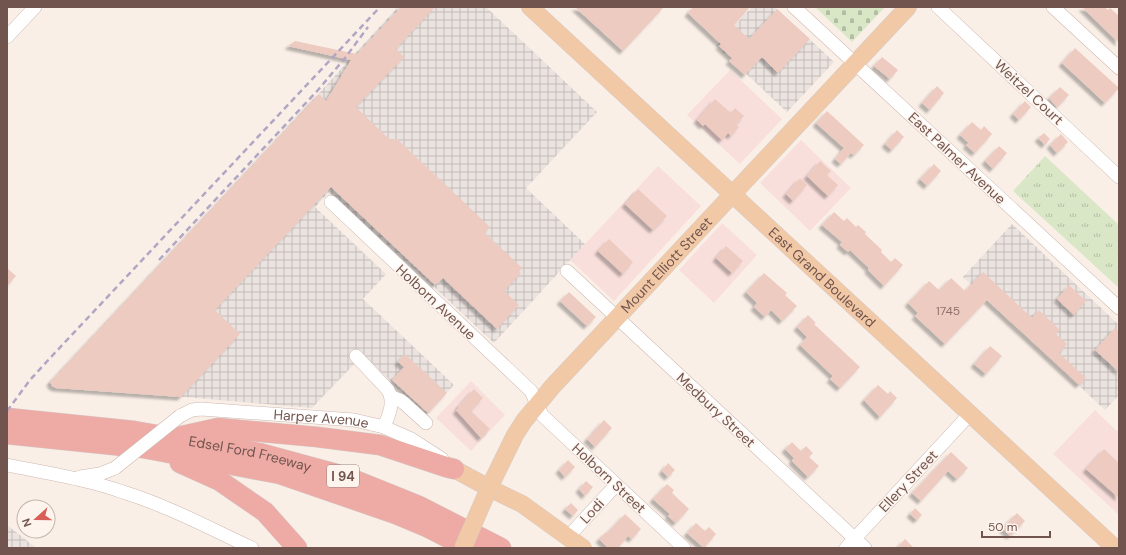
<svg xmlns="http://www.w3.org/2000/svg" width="1126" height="555" font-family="'DM Sans',sans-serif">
<defs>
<pattern id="industrial-grid" width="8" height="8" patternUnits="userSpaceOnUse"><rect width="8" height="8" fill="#ebe3e0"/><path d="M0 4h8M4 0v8" fill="none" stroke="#c3bbb8"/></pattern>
<pattern id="grass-tufts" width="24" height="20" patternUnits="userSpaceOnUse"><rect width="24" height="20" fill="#d9e7c7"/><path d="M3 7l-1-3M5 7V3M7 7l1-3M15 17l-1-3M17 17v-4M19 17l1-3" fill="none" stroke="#b4bea4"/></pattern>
<pattern id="cemetery-stones" width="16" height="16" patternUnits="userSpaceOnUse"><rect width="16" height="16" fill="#d9e7c7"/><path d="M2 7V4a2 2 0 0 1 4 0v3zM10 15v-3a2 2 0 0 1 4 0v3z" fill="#b4bea4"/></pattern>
<filter id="shadow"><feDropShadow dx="-3.5" dy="3.5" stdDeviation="1" flood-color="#0004"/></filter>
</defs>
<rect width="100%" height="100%" fill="#faefe7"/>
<path fill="#f9dfdc" d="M730 70 782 119 740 164 687 115Z
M801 140 851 188 810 231 760 183Z
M658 166 701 206 614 301 570 260Z
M722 223 757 255 714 303 679 270Z
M471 381 505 415 471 451 436 418Z
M1095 410 1119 433V515L1053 454Z"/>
<path fill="url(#industrial-grid)" d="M398 7H486L597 112 526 188 585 244 494 343 434 287 329 192 315 207 386 274 363 299 454 385 426 415 363 355 312 408 47 385 275 141Z
M752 7H775L834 62 787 112 716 46Z
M1012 224 1119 325V395L1105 410 963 277Z
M7 525 35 547 36 548H7Z"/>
<path fill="url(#grass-tufts)" d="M1045 156 1119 225V288L1013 191Z"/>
<path fill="url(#cemetery-stones)" d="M815 7H885L852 42Z"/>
<path fill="#edcbc1" filter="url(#shadow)" d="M401 7H435L396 49 404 57 356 107 389 139H397L490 227 485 233 522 268 519 272 521 273 504 291 519 305 497 329 443 278 435 285 331 187 215 310 240 334 181 397 56 388 52 386 50 382 319 94 326 101 351 60 288 46 295 41 357 54Z
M575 7H664L623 51Z
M693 7H750L734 25 749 39 777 9 810 39 778 73 762 57 745 75 729 61 732 58 719 46 721 44 688 13Z
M1082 7H1104L1108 10 1110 8 1119 16V43Z
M1075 48 1119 88 1105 103 1062 63Z
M882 57 898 70 890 79 874 66Z
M937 86 944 93 930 110 922 103Z
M1060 87 1069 95 1057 107 1049 98Z
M715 99 731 113 735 108 744 116 736 124 739 127 731 136 728 133 722 140 705 124 703 126 697 120Z
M1025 101 1031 107 1019 120 1013 114Z
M827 111 864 145 854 155 851 153 841 164 835 159 844 148 816 123Z
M972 122 981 130 984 126 992 134 975 153 966 145 969 143 960 135Z
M897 130 904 137 892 150 885 144Z
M1044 133 1050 139 1045 145 1038 138Z
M1061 134 1068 142 1057 153 1050 145Z
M999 146 1007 153 993 169 985 161Z
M820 161 831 171 827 175 838 185 828 196 807 176Z
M934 164 941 171 927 186 920 179Z
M800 178 807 185 793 201 786 194Z
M638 189 667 216 653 230 625 204Z
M834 212 844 221 847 218 856 227 858 225 866 232 865 234 882 250 881 252 891 262 895 258 903 265 884 286 868 270 869 268 850 250 848 252 840 245 842 242 822 225Z
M609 239 633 262 623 274 598 251Z
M726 246 743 261 732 273 716 258Z
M7 268 16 276 7 286Z
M983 272 1032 318 1039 310 1060 330 1056 334 1067 344 1059 353 1086 378 1079 385 987 300 945 344 915 316 918 313 908 303 929 281 939 290 951 278 965 291Z
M764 273 787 293 785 295 797 306 782 321 771 310 765 317 754 307 757 303 746 292Z
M1069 285 1086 301 1074 315 1057 299Z
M569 292 596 317 587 326 560 301Z
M808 315 816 323 814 324 860 367 840 388 830 379 833 376 800 345 807 337 797 327Z
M1115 328 1119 332V372L1095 350Z
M990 346 1002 356 986 374 974 364Z
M405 354 447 393 428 413 392 380 404 367 398 362Z
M878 385 888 394 890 391 897 398 880 417 864 400Z
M474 389 483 398 471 411 490 429 481 438 456 410 459 408 458 407Z
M604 420 612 428 595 447 587 439Z
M792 442 801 451 806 446 813 453 809 457 819 466 808 477 792 461 794 458 785 449Z
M1104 449 1119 463V498L1086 469Z
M951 452 968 468 957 479 948 471 921 501 912 493Z
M568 460 575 467 565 477 559 470Z
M668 463 675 470 668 477 662 471Z
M586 481 593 487 585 496 579 489Z
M667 484 674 490 672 493 689 509 676 523 668 516 670 514 653 499Z
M571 503 578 510 573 516 565 509Z
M915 508 922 515 917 520 910 514Z
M1017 513 1025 521 1010 536 1002 528Z
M625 514 641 529 632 539 628 536 618 548H608L599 539 606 532 607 533Z
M696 523 705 531 709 527 716 534 704 548 687 533Z
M905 539 914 548H897Z"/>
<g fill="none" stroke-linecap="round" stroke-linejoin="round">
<defs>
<g id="minor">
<path d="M794 7 1119 308"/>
<path d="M938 7 1119 177"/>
<path d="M1053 7 1119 68"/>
<path d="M7 37 35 7"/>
<path d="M331 202 531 391 542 415 684 548"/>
<path d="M567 271 865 548"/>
<path d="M356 356 388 390C395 403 389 414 384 427"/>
<path d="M392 397 400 400 404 403 426 423"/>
<path id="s1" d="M180 416 192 410 201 409 354 420 384 427 411 439 442 459"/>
<path d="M7 465C46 473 86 479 123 492 168 506 209 528 252 548"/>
<path d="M80 477 100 474 115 468"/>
<path d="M568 537 616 485"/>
<path d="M846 548 970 414"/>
</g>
<g id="major">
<path id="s2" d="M530 7 1115 548"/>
<path d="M454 469 489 488 522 504 583 548"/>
<path id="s3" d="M489 488 515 435 524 421 552 387 908 7"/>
</g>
<g id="highway">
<path id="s4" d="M7 418 134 431 259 453 347 477 419 506 501 548"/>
<path d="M7 434 143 448 280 474 396 514 427 527 468 548"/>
<path d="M182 436 218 428 317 437 380 445 446 467 454 469"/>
<path d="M180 463 220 481 265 512 297 548"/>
</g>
</defs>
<use href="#minor" stroke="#cdb8b1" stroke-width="14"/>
<use href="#major" stroke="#d4ccca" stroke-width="18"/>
<use href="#highway" stroke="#d4ccca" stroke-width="21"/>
<use href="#minor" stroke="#fff" stroke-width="13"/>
<use href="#major" stroke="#f2c9a6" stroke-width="17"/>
<use href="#highway" stroke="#eeaaa4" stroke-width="20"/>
<path stroke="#b1a6c3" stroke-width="2.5" stroke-dasharray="6 4" stroke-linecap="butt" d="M159 260 318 90 345 58 368 27
M7 411 30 380 51 357 380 7"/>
<defs>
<path id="minor-bridge" d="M115 468 180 416"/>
<path id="major-bridge" d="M463 548 489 488"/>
</defs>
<use href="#minor-bridge" stroke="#cdb8b1" stroke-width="14" stroke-linecap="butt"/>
<use href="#major-bridge" stroke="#d4ccca" stroke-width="18" stroke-linecap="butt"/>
<use href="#minor-bridge" stroke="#fff" stroke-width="13"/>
<use href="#major-bridge" stroke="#f2c9a6" stroke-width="17"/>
</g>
<g text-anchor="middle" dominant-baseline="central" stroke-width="3" stroke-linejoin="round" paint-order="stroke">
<g font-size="12" fill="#90726b">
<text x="948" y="311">1745</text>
</g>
<rect fill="#fdf4ed" stroke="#9b847e" stroke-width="1" x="327" y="465" width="32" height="22" rx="3"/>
<g font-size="13" font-weight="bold" fill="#71544e">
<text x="343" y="476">I 94</text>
</g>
<g font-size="14" fill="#71544e" stroke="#fdf4ed">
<text transform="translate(1029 92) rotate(43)">Weitzel Court</text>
<text transform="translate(957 158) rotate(43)">East Palmer Avenue</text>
<text stroke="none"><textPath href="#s3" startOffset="287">Mount Elliott Street</textPath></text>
<text stroke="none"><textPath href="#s2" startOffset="398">East Grand Boulevard</textPath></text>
<text transform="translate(436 302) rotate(43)">Holborn Avenue</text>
<text transform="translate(716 410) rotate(43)">Medbury Street</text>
<text stroke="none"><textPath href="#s1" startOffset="143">Harper Avenue</textPath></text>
<text stroke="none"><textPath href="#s4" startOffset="246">Edsel Ford Freeway</textPath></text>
<text transform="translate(609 478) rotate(43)">Holborn Street</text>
<text transform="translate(908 481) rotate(-47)">Ellery Street</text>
<text transform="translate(592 511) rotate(-47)">Lodi</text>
</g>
</g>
<rect width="1126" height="555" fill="none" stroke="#71544e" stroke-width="16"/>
<g transform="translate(36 519) rotate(249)"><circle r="19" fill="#fdf4ed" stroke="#c5b4ad"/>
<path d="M0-3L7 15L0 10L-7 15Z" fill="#d85e58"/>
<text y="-6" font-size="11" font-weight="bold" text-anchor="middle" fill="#71544e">N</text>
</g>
<path d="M982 531v6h68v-6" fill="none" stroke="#71544e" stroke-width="2"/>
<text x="988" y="531" font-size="12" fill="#71544e" stroke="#fdf4ed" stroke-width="3" paint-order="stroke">50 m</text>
</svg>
